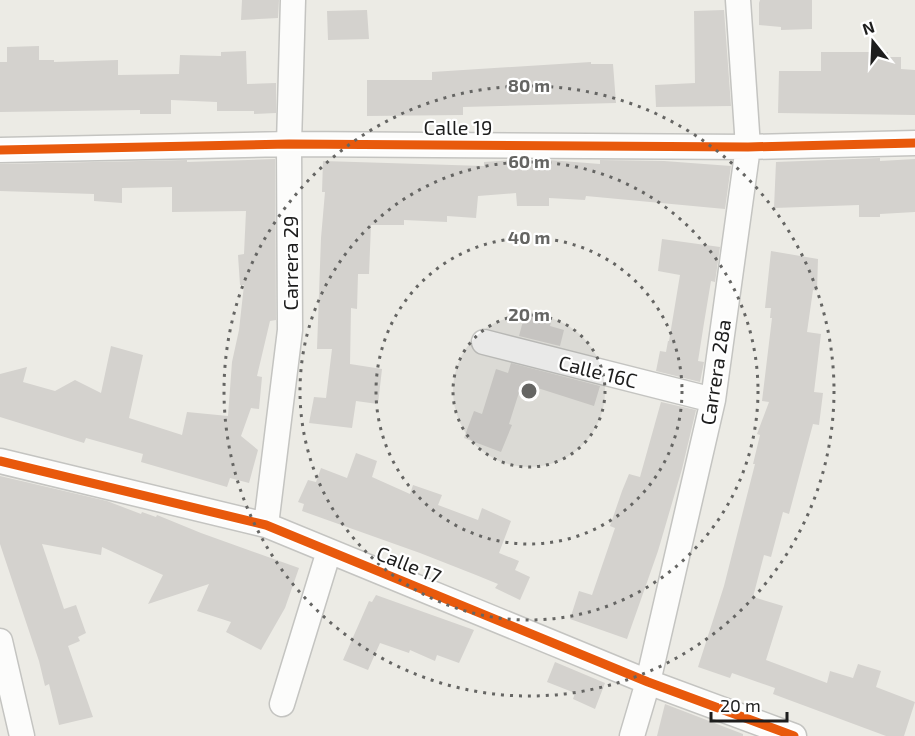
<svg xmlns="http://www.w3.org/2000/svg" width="915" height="736" font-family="'Exo 2',sans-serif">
<rect width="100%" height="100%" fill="#ecebe5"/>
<path fill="#d4d2ce" d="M242 0H279L278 18 241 20Z
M760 0H812V29L781 30V27L759 25V3Z
M367 10 369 39 328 40 327 11Z
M724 10 731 106 656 107 655 85 695 83 694 11Z
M39 46V60H54V62L118 60V75L179 74 180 55 221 56V52L246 51 247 84 276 83V113L254 114V111H217V102L171 100V114H140V110L0 112V62H7V47Z
M821 52H888V57H901V69L915 70V115L778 113 779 71H821Z
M591 62V64H613L616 103 463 107V115L367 116V80H432V72Z
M880 158V161L915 159V212L880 214V217H859V205L774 208 776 162Z
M275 159 276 320 270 321 257 376 262 377 259 409 251 408 241 436 258 450 249 483 230 478 227 487 141 462 143 454 86 438 84 443 0 417V374L27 367 23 382 55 391 75 380 101 393 111 346 143 355 129 418 182 435 187 412 228 416 232 362 239 330 244 285H240L238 255 244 254 246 211 172 212V187L122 188V203L94 201V194L0 191V164L187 160V162Z
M513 160V162L549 160 600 164V160L664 161 731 166 725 209 586 196 585 200 549 198V206H517L516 193 478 196 476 218 447 216V222L404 220V225H371L369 274H358L357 309 351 308 350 364 382 369 378 404 356 401 352 428 309 423 314 397 326 398 332 349H317L321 238 325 192H322L323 161 484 166V162Z
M662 239 720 247 715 282 711 281 704 323 698 361 704 362 700 382 656 371 660 351 666 352 668 341H669L680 275 658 271Z
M771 251 818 259 817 291 813 290 807 332 821 334 814 392 823 393 819 425 813 424 789 514 783 512 771 557 764 555 753 597 783 606 766 660 827 683 830 671 853 678 858 664 881 671 876 687 915 702 904 736H886L773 694 775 688 732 673 730 678 698 667 724 586 755 464H753L760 435 757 434 769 402 762 401 772 318H770L771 308H765Z
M526 310 552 318 550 326 564 330 560 346 519 336Z
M511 363 600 386 594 406 522 383 509 424 512 425 501 452 464 438 474 411 482 414 496 369 508 373Z
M661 402 696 410 682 469 658 551 627 639 570 619 579 591 592 595 615 528 610 526 622 491 629 474 640 477Z
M356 453 377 461 372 477 410 494 413 485 442 495 438 505 478 520 482 508 511 521 499 553 519 561 515 570 530 577 520 600 495 588 498 584 476 575 420 553 302 511 304 504 298 502 308 480 316 482 321 468 347 478Z
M0 476 107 501 141 514 142 512 156 517 157 515 201 533 299 568 285 608 261 650 226 632 231 622 197 611 209 584 148 604 163 575 102 547 101 555 42 544 64 609 76 605 86 633 78 637 80 641 68 646 93 717 59 725 49 684 45 686 39 661 0 544Z
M376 595 474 630 459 663 437 655 435 661 410 650 409 653 380 643 368 670 343 660 369 601 372 602Z
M555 662 605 683 595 709 573 699 575 693 547 682Z
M665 704 743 734V736H657Z"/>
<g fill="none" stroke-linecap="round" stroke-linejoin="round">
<defs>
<path id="minor" d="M0 150 289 144 748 147 915 143
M484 342 713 400
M0 461 266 525 648 682 794 736
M266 525 290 330 289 144 293 0
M0 641 22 736
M282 704 329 551
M632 736 648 682 713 400 748 147 738 0"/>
</defs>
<use href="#minor" stroke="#c4c4c1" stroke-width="27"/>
<use href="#minor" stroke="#fcfcfb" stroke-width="24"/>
<defs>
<path id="cycleway" d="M0 150 289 144 748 147 915 143
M0 461 266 525 648 682 794 736"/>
</defs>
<use href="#cycleway" stroke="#fff" stroke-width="13"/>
<use href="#cycleway" stroke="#e8590c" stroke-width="9"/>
</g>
<circle cx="529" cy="391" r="76" fill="#656563" fill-opacity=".12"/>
<g fill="none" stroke="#656563" stroke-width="3" stroke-dasharray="3 6">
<circle cx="529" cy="391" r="76"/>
<circle cx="529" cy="391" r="153"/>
<circle cx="529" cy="391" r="229"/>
<circle cx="529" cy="391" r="305"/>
</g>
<g text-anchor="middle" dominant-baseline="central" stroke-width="4.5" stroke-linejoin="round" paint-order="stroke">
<g font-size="20" fill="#1d1d1d" stroke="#fff">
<text x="458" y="127">Calle 19</text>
<text transform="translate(290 263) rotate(-90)">Carrera 29</text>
<text transform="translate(598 371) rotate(14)">Calle 16C</text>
<text transform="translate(715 372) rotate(-81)">Carrera 28a</text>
<text transform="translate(409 564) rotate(22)">Calle 17</text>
</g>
</g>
<circle cx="529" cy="391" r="9" fill="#656563" stroke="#fff" stroke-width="3"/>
<g font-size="18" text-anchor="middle" font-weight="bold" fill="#656563" stroke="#fff" stroke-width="4.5" stroke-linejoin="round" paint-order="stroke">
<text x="529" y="92">80 m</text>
<text x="529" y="168">60 m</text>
<text x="529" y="244">40 m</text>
<text x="529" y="321">20 m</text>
</g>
<g transform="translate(873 42) rotate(342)" stroke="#ffffff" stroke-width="4.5" paint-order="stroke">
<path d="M0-4.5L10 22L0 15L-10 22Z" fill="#1d1d1d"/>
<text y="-9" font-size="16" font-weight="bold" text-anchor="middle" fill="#1d1d1d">N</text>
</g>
<path d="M711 712v9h76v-9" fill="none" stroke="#1d1d1d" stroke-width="3"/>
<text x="720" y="712" font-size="18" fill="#1d1d1d" stroke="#ffffff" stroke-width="4.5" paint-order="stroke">20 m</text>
</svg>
